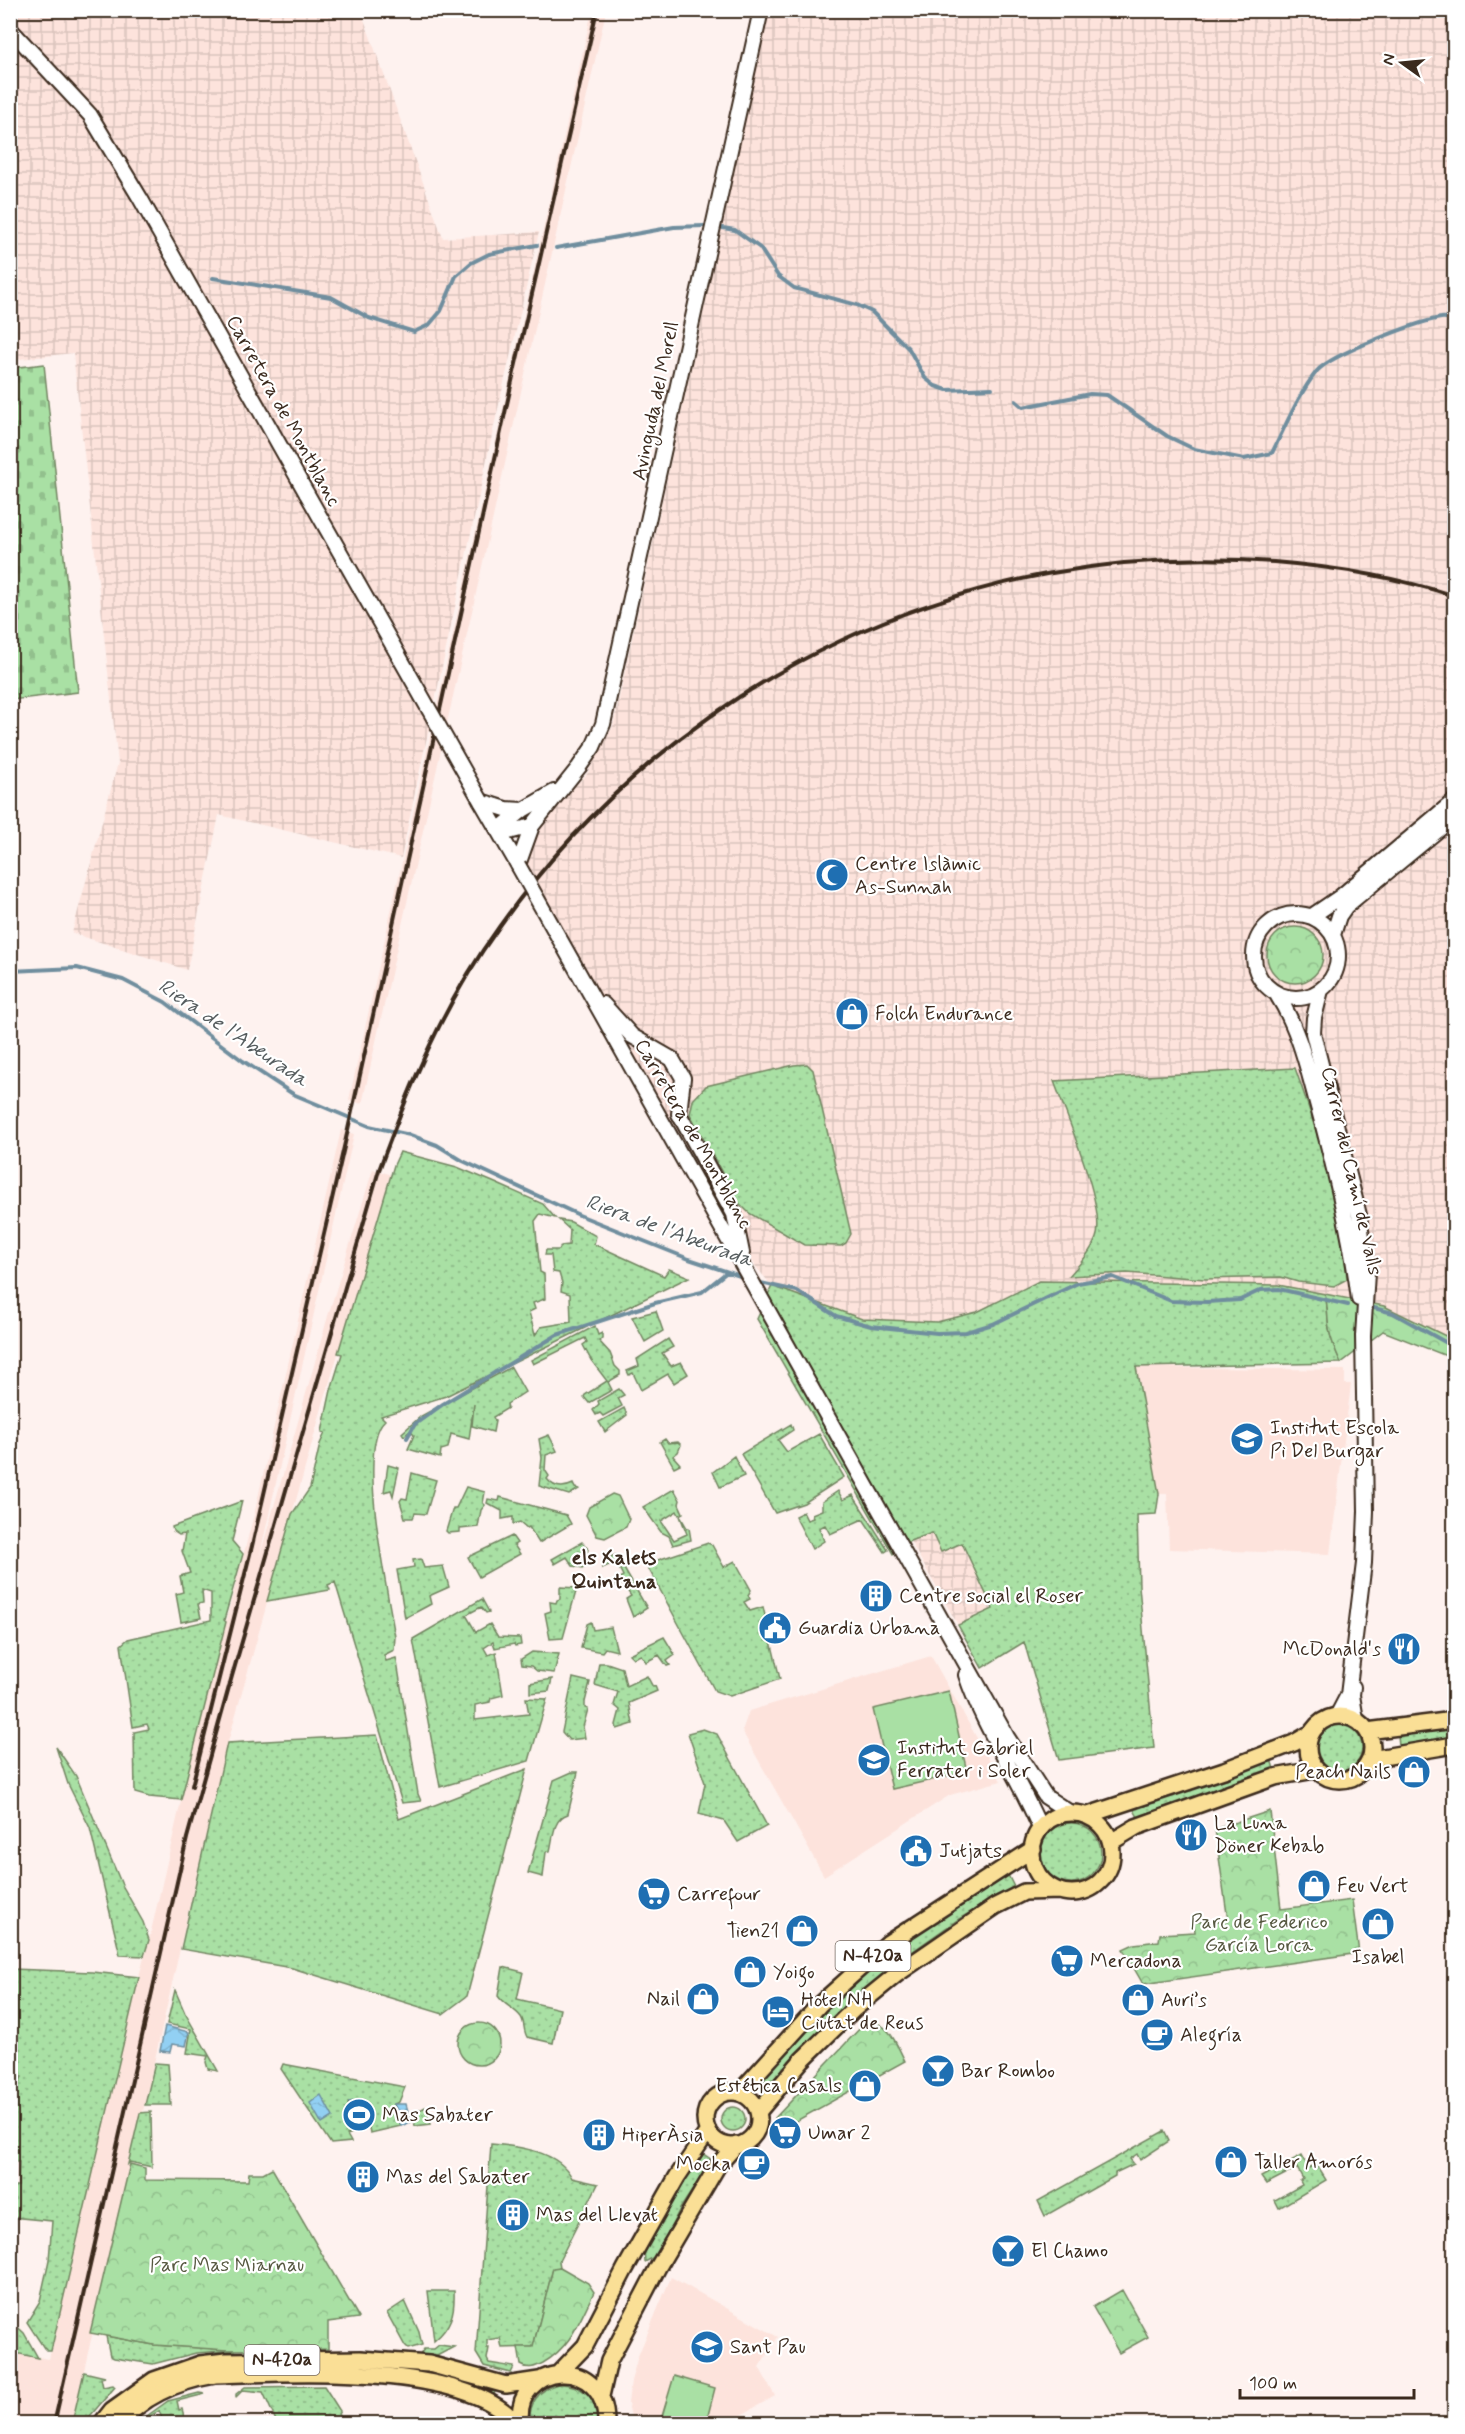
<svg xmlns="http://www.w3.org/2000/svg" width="1465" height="2434" font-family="Mynerve,sans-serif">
<defs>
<pattern id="industrial-grid" width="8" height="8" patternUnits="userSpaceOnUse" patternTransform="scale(1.5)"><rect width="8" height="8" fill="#fde3dc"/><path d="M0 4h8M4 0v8" fill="none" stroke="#dac3bc"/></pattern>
<pattern id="grass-dots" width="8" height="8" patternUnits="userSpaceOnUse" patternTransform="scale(1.5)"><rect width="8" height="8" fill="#a9e0a4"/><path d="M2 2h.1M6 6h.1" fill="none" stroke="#92c08d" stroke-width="1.8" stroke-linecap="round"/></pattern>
<pattern id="forest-crowns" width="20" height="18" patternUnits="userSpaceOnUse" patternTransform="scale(1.5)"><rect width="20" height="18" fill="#a9e0a4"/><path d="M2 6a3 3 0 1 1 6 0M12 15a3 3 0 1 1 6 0" fill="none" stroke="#92c08d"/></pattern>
<pattern id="cemetery-stones" width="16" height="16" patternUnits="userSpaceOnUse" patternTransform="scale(1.5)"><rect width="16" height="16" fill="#a9e0a4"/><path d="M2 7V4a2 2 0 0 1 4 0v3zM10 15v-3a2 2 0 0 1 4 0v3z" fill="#92c08d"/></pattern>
<pattern id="water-waves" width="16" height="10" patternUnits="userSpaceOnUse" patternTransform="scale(1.5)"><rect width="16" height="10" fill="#92d0f3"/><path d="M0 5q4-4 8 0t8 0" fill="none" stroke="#7fb3d0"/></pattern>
</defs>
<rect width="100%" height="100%" fill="#fef2ef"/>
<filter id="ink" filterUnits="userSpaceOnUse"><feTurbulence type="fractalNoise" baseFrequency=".0167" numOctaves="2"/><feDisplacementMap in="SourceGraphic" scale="12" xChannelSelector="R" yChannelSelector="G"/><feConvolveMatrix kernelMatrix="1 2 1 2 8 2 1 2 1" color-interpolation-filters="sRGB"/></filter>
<g filter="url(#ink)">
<path fill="#fde3dc" d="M592 11H606L362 1104 349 1100Z
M341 1130 354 1134 259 1559 328 1316 373 1169 392 1175 323 1404 223 1760 72 2423H11L10 2352 49 2359 126 2023 149 1940 201 1715 255 1511Z
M1136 1367 1345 1370V1384H1351L1330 1554 1169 1549 1167 1494H1159Z
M931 1656 1001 1781 950 1795 824 1876 742 1731 749 1711Z
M671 2277 778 2337 759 2367 775 2396 727 2423 637 2424 632 2421 628 2403 631 2381 638 2356Z"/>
<path fill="url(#industrial-grid)" d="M10 11H361L443 238 539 232 494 426 401 858 219 815 187 970 72 933 118 763 73 353 11 360Z
M769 11H1454V1340L1384 1306 1039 1281 977 1312 937 1322 862 1319 772 1286 756 1267 540 893 517 844 587 774 613 726Z
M932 1533 941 1552 961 1542 993 1609 958 1625 910 1541Z"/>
<path fill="url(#grass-dots)" stroke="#728561" stroke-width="1.5" d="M807 1064 813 1070 851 1234 846 1243 841 1246 804 1245 749 1213 738 1202 690 1114 693 1100 706 1086 794 1065Z
M1295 1068C1319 1135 1341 1207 1347 1279L1334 1286 1298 1282 1281 1277 1205 1279 1127 1273 1069 1276C1079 1265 1091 1252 1096 1238 1107 1210 1065 1112 1054 1081Z
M400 1152 457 1167 493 1182 543 1204 555 1218 540 1214 535 1221 540 1272 544 1274 545 1299 533 1303 535 1309 529 1312 535 1335 541 1327 571 1322 570 1294 561 1291 562 1283 559 1273 553 1272 551 1255H545L546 1250H559L561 1246 569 1245 570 1230 559 1220 571 1222 596 1236 594 1244 664 1276 669 1269 689 1277 446 1396 381 1416 385 1420C355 1447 389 1597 395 1637L394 1650 384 1655 386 1661 396 1658 397 1662 418 1794 421 1801 402 1803 335 1582 328 1585 330 1590 267 1601 292 1514 310 1488 320 1444 325 1433 322 1432 331 1390 342 1354 338 1353 394 1165Z
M1039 1281 1278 1285 1325 1294C1328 1306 1327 1317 1329 1329 1331 1341 1336 1352 1341 1363L1136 1367 1159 1494 1156 1514 1137 1515 1139 1586 1154 1748 1059 1760 1024 1642 982 1668 958 1625 993 1609 962 1543 941 1552 932 1533 910 1541 893 1554 757 1319 772 1286 862 1319 937 1322 977 1312Z
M656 1311 663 1331 645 1342 632 1317Z
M595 1326 598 1335 602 1333V1338L599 1341 610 1353 615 1366 620 1371V1375L608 1382 612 1390 589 1403 584 1397 585 1395 607 1381 591 1360 583 1345 587 1342 585 1338 533 1364 531 1360Z
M668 1339 673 1347 662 1353 671 1366 681 1362 688 1374 674 1383 668 1374 641 1390 633 1373 629 1375 627 1371 639 1366 637 1359Z
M511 1367 525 1392 507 1404 508 1408 493 1417 495 1421 493 1432 472 1426 474 1404 469 1439 451 1434 448 1448 441 1450 440 1458 408 1449 414 1435 410 1431 404 1436 402 1433 421 1416Z
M619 1389 624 1395 618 1398 622 1406 603 1416 600 1413 596 1415 593 1410 599 1404 598 1401Z
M624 1408 627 1415 605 1432 599 1422Z
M791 1424 793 1430 778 1440 787 1452 819 1434 844 1477 804 1503 775 1513 741 1454Z
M549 1435 557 1451 546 1455 545 1470 549 1476 547 1479C554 1488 563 1489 573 1484L575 1488 579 1489 569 1495 539 1486 542 1458 539 1439Z
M665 1439 668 1443 678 1442 681 1445 678 1452 673 1456 680 1464 674 1467 660 1442Z
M734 1456 744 1476 720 1487 713 1472Z
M388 1465 399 1468 393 1496 391 1490 384 1492Z
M412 1473 436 1480 426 1514 415 1513 413 1518H405L400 1501 402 1498 407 1499Z
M466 1487 485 1492 483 1503 485 1505 481 1510 478 1527 460 1529V1532L448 1533 446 1531 453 1508H456Z
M674 1489 680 1500 679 1504 683 1513 679 1515 677 1511 661 1521 674 1540 687 1534 680 1516 687 1528H689L691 1540 673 1545 669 1536 661 1532 643 1507Z
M838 1491 843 1500 853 1495 888 1550 885 1552 863 1519 830 1534 825 1525 819 1528 824 1541 812 1549 795 1516 803 1512 807 1520 813 1518 812 1514 822 1510V1502Z
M500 1497 566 1515 571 1524 539 1543 529 1527 527 1528 520 1522 513 1524V1517L502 1519V1511L487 1503 488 1499 499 1501Z
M242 1501 232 1541 243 1554 224 1620 226 1622 181 1800 149 1797 135 1793 134 1732 149 1729 147 1724 133 1727 121 1645 128 1639 211 1620V1593L202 1590 203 1603 198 1604 201 1618 181 1622 176 1594 183 1592 180 1576 190 1573 182 1551 185 1534 179 1535 173 1531 172 1527Z
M512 1536 517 1543 514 1545 520 1554 479 1577 468 1557Z
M582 1542 588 1549 583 1568 573 1566 567 1557 555 1564 552 1559Z
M708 1543 712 1545 724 1567 735 1561 751 1590 748 1595 750 1599 744 1602 750 1611 763 1607 780 1679 730 1696 715 1691 646 1564Z
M616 1555 647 1608 633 1617 626 1599 631 1596 622 1583 616 1587 613 1582 623 1576 616 1562 602 1568 604 1559Z
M421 1559 424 1568 443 1566 449 1587 429 1596 431 1604 405 1618 397 1570 414 1567 413 1560Z
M560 1587 577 1588 563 1638 550 1639 545 1613 551 1611 550 1602 556 1603 557 1600 560 1599Z
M482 1599 489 1612 486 1613 481 1607 466 1615 476 1632 490 1624 498 1637 520 1638 521 1645 515 1646 514 1644 495 1648 493 1642 484 1648 488 1655 496 1652 503 1695 491 1698 490 1702 475 1705V1720L529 1714 526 1698 547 1699 529 1761 440 1787 413 1639Z
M591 1622 593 1630 611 1627 617 1651 605 1648 602 1652 581 1648 587 1624Z
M664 1637 675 1655 667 1661 670 1665 667 1666 659 1655 646 1662 641 1655 633 1658 629 1654Z
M532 1652 559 1654 554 1673 537 1671 531 1666 522 1665 521 1659Z
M599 1663H607L622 1668 626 1686 647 1676 653 1687 655 1686 657 1691 629 1703 633 1724 617 1729 616 1725 620 1710 614 1705 618 1692 595 1685Z
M573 1678 590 1682 585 1702V1708L588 1709 583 1727 585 1738 569 1740 562 1732Z
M552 1679 549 1691 530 1693V1683Z
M1316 1748a23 23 0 1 1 46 0a23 23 0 1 1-46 0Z
M1454 1727V1737L1399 1746 1398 1735Z
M703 1729 717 1734 767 1826 738 1842 724 1821 699 1814 705 1783 688 1733Z
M377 1735 399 1819 527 1769 467 1996 443 2014 292 1968 181 1949 227 1743Z
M56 1747 76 1776 122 1885 143 1922 149 1940 144 1956 120 1955 90 1828 68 1784Z
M1271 1759 1274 1769 1138 1817 1133 1808Z
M572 1772H578L568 1814C553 1818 553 1839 550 1851L546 1852 543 1877 528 1873 554 1780Z
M1041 1853a30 30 0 1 1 60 0a30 30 0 1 1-60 0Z
M1008 1875 1014 1887 959 1919 900 1960 892 1952 947 1912Z
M885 1958 892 1967 839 2012 769 2085 762 2078C800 2035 840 1994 885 1958Z
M503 1967 523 1972 517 1999 560 2009 553 2043 527 2037C523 2030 525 2023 521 2017 514 2008 504 2005 498 1996Z
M11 1969 92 1972 139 1977 51 2351H47L44 2348 27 2322 40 2301 49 2260 52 2221 11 2217V2186H18L19 2162 11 2161V2096L22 2077 11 2075Z
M175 1990 185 2013 218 2071 208 2069 206 2062 208 2056 187 2053 191 2029 167 2024Z
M155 2063 168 2064 171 2105H145Z
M283 2064 405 2087 399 2102 394 2104 401 2126 370 2133 364 2101 348 2103 352 2133 347 2135 351 2142 331 2144 281 2069Z
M721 2119a12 12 0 1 1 24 0a12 12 0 1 1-24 0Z
M425 2107 431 2124 415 2126 413 2114Z
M151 2112 152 2167 130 2162 128 2164 140 2113Z
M1164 2131 1169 2141 1140 2160 1137 2154 1130 2159 1134 2164 1115 2173V2176L1045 2216 1038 2201Z
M491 2144C518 2146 559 2151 572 2178L598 2184 559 2261 560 2267 553 2269 533 2347 502 2348 500 2338 487 2340V2348H489L487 2359 489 2363 514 2367 511 2373 484 2366 476 2353Z
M702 2153 712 2160 680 2209 656 2256 645 2262 644 2249 670 2202Z
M1302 2155 1309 2168 1316 2164 1326 2180 1279 2208 1275 2200 1302 2185 1300 2181 1303 2179 1297 2168 1266 2184 1261 2177Z
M428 2291H454C455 2313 451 2327 434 2341Z
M405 2301 419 2332 422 2345 408 2349 405 2346 387 2313Z
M10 2320 24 2333 38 2358 11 2352Z
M106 2336 154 2345 236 2350 196 2353 153 2364 114 2358 110 2356Z
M439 2345 454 2347 435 2357 419 2356 424 2349H434Z
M407 2367 496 2388 493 2398 406 2373Z
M84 2372 105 2377 101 2378 103 2387 113 2385 115 2387 84 2423H72Z
M558 2384C582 2384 600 2398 597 2423L530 2424C528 2403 539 2389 558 2384Z
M324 2386 340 2411 338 2414 343 2423H277L263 2392 243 2390 236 2397V2394L245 2387Z
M199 2393 205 2394 177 2401 179 2410 182 2409 186 2423H164L159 2411 137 2423 168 2401Z"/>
<path fill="url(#forest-crowns)" stroke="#728561" stroke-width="1.5" d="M1267 955a28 28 0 1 1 56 0a28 28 0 1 1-56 0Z
M1325 1294 1384 1306 1454 1340V1359L1383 1331 1341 1363C1336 1352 1331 1341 1329 1329 1327 1317 1328 1306 1325 1294Z
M612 1494 618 1496 629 1519 626 1527 605 1538 597 1536 586 1515 589 1507Z
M1270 1811 1281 1909 1352 1900 1359 1953 1143 1984 1123 1949 1134 1944 1159 1941 1160 1934 1195 1932 1194 1922 1228 1921 1215 1829Z
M869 2022C890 2022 897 2046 905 2061L780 2130 775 2118 863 2025Z
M458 2044a21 21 0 1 1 42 0a21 21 0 1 1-42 0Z
M130 2164 145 2168V2180L248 2181 249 2173H263L272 2168 359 2318 328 2322V2349L227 2350 154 2345 90 2333Z
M560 2267 588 2283 594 2292C579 2321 572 2346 543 2363 535 2367 529 2370 521 2365L518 2347H533L553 2268Z
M1122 2290 1148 2337 1119 2353 1093 2307Z"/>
<path fill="url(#cemetery-stones)" stroke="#728561" stroke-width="1.5" d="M44 364 78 692 11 700V368Z"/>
<path fill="#a9e0a4" stroke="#728561" stroke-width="1.5" d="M949 1691 967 1772 892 1789 873 1709Z
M674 2376 715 2388 706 2423H660Z"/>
<path fill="url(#water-waves)" stroke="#6f8e9e" stroke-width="1.5" d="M165 2026 189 2032 186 2046 172 2044 170 2052 160 2051Z
M321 2095 333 2117 322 2124 310 2103Z
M364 2100 369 2127 355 2129 349 2102Z
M394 2104H406L411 2122 401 2126Z"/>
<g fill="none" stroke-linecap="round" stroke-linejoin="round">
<path stroke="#6f8e9e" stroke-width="4" d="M723 228 735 230 760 248 778 276 794 288 857 305 872 312 909 349 925 378 935 386 947 390 992 388
M556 248 674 227 704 226
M213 278 331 297 369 318 414 332 429 325 441 311 456 276 471 263 489 254 537 245
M1016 401 1023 407 1090 394 1107 395 1167 436 1194 449 1244 459 1272 453C1286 425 1298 395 1317 371 1332 354 1417 322 1441 318 1445 317 1450 319 1454 319
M10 971 77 968 123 980 165 1002 243 1061 293 1094 369 1126 410 1135 437 1145 463 1161 579 1215 689 1259 746 1278
M756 1282 797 1291 836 1316 871 1326 937 1333 966 1332 993 1324 1078 1283 1113 1277 1171 1301 1207 1302 1240 1300 1261 1290 1279 1289 1348 1305
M1374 1308 1393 1313 1454 1347
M407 1438 415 1424 443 1404 557 1335 655 1303 702 1292 727 1272"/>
<defs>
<path id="secondary" d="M10 29 90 115 140 198 307 494
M481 801 518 865
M481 801 506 809 523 810
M498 830 523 810 554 792
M501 834 532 826
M518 865 532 826 579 767 593 747 603 724 761 10
M1254 956a42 42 0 1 1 84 0a42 42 0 1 1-84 0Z
M1312 916 1340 897 1454 801
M1333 935 1339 916 1346 906 1454 817
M586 986 1007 1737 1046 1797 1069 1812
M1321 990 1314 1018 1313 1033 1359 1215 1367 1273 1363 1336 1366 1511 1364 1563 1348 1695 1337 1716
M1276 993C1300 1030 1308 1071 1320 1114 1336 1175 1351 1236 1359 1299
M603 1004 632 1036 672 1059 683 1078 679 1114 734 1214 742 1253
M966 1675C984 1729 1018 1776 1040 1828
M1353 1687 1352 1695 1356 1720"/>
<path id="primary" d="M1308 1748a32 32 0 1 1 64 0a32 32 0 1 1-64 0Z
M1367 1731 1454 1720
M1371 1759 1454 1745
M1032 1853a40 40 0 1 1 80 0a40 40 0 1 1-80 0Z
M1088 1815 1224 1770 1294 1743 1311 1733
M1111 1842 1136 1827 1275 1777 1315 1770
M705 2119a27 27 0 1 1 54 0a27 27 0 1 1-54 0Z
M739 2093 820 2004 888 1943 1033 1849
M758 2112 802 2060 854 2009 897 1974 996 1906 1024 1892 1060 1891
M558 2374 585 2346 625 2269 677 2177 708 2131
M601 2396 609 2361 658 2267 718 2165 736 2145
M101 2424 112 2410 154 2380 200 2364 226 2361 360 2359 429 2364 506 2385 539 2380
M120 2424C143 2395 180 2381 215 2375 291 2373 465 2361 517 2424
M521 2424C511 2363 607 2352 606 2424"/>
</defs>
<use href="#secondary" stroke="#3b2a1e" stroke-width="18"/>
<use href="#primary" stroke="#3b2a1e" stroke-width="20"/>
<use href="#secondary" stroke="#fff" stroke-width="14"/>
<use href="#primary" stroke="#fadf96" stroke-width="15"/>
<path stroke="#3b2a1e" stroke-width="4" d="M192 1786 252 1546 347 1134 512 381 597 10
M54 2424 187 1838 232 1676 379 1170C411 1083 444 1003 499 927 676 678 969 537 1274 562 1335 567 1397 577 1454 596"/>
<defs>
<path id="secondary-bridge" d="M307 494 481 801
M518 865 586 986"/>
</defs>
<use href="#secondary-bridge" stroke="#3b2a1e" stroke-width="18" stroke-linecap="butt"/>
<use href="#secondary-bridge" stroke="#fff" stroke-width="14"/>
</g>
</g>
<defs>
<symbol id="mosque-disc" viewBox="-11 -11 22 22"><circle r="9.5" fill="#1f6fb2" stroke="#fff"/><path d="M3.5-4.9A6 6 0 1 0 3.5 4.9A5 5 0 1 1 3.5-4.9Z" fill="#fff"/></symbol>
<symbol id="shop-disc" viewBox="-11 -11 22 22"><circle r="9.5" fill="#1f6fb2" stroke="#fff"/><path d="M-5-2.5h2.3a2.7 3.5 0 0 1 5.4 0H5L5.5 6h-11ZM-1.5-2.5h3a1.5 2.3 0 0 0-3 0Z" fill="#fff"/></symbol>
<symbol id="school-disc" viewBox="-11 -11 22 22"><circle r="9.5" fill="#1f6fb2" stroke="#fff"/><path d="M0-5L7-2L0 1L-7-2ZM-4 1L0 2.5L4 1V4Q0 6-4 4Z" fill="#fff"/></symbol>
<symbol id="building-disc" viewBox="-11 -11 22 22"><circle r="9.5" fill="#1f6fb2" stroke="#fff"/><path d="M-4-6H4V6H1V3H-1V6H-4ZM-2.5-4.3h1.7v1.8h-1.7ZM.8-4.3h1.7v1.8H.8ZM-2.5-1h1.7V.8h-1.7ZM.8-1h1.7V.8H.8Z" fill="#fff"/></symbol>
<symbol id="civic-disc" viewBox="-11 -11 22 22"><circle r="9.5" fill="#1f6fb2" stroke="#fff"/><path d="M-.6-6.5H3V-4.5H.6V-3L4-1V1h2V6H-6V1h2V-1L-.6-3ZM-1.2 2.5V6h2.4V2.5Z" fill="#fff"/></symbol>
<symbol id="restaurant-disc" viewBox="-11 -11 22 22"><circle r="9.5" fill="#1f6fb2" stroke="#fff"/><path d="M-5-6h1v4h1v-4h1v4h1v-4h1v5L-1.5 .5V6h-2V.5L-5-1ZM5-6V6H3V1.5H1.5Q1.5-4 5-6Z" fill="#fff"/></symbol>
<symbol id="supermarket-disc" viewBox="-11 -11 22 22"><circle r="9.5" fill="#1f6fb2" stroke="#fff"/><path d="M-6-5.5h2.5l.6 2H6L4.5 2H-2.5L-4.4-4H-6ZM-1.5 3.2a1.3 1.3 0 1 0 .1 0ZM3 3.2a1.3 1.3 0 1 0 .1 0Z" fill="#fff"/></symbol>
<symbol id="hotel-disc" viewBox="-11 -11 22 22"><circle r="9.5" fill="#1f6fb2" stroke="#fff"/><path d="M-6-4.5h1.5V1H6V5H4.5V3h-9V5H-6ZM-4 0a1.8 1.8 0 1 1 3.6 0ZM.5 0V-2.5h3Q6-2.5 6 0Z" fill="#fff"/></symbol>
<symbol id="cafe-disc" viewBox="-11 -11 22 22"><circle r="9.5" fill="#1f6fb2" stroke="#fff"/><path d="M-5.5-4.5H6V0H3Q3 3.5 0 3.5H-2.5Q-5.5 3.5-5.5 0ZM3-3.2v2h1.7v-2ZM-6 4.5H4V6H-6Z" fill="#fff"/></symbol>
<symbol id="bar-disc" viewBox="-11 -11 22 22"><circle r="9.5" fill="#1f6fb2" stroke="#fff"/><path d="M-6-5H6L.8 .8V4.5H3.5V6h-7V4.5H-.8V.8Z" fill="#fff"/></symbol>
<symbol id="stadium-disc" viewBox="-11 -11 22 22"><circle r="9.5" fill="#1f6fb2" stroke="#fff"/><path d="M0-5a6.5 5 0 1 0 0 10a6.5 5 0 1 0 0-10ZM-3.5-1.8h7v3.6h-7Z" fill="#fff"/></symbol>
</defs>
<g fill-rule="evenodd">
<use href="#mosque-disc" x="813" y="856" width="38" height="38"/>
<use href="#shop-disc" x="833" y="995" width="38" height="38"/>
<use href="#school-disc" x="1228" y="1420" width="38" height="38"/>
<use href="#building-disc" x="857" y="1577" width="38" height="38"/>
<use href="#civic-disc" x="756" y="1609" width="38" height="38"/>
<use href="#restaurant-disc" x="1385" y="1630" width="38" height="38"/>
<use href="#school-disc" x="855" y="1741" width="38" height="38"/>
<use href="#shop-disc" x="1395" y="1753" width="38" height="38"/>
<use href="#restaurant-disc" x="1172" y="1816" width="38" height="38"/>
<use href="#civic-disc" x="897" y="1832" width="38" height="38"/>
<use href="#shop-disc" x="1295" y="1867" width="38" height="38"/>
<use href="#supermarket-disc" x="635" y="1875" width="38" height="38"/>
<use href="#shop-disc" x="1359" y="1905" width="38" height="38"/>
<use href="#shop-disc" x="783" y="1912" width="38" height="38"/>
<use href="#supermarket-disc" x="1048" y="1942" width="38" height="38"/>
<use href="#shop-disc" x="731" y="1953" width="38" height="38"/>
<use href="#shop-disc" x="684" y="1980" width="38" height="38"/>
<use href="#shop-disc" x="1119" y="1981" width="38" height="38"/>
<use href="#hotel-disc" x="759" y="1993" width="38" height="38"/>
<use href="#cafe-disc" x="1138" y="2016" width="38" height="38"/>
<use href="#bar-disc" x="919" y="2052" width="38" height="38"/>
<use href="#shop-disc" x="846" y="2067" width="38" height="38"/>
<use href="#stadium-disc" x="340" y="2096" width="38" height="38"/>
<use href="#supermarket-disc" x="766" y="2114" width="38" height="38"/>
<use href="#building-disc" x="580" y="2116" width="38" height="38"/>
<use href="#shop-disc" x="1212" y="2143" width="38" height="38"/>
<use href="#cafe-disc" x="735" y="2145" width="38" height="38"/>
<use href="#building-disc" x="344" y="2158" width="38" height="38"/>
<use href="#building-disc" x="494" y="2196" width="38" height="38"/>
<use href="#bar-disc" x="989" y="2232" width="38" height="38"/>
<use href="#school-disc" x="688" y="2328" width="38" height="38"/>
</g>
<g text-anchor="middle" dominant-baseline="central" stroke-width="4.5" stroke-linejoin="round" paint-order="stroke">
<g fill="#fff" stroke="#766a62" stroke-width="1.5">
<rect x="835.5" y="1941" width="75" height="30" rx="4.5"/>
<rect x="244.5" y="2345" width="75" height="30" rx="4.5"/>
</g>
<g font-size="18" font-weight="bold" fill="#3b2a1e">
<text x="873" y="1956">N-420a</text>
<text x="282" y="2360">N-420a</text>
</g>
<g font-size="20" fill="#3b2a1e" stroke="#fff">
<text transform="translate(656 401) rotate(-78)">Avinguda del Morell</text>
<text transform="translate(283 411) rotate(61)">Carretera de Montblanc</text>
<text transform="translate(693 1134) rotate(60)">Carretera de Montblanc</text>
<text transform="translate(1351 1171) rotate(77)">Carrer del Camí de Valls</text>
</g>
<g font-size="20" fill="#3b2a1e" stroke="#fff" text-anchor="start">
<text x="855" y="864">Centre Islàmic<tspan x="855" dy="23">As-Sunnah</tspan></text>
<text x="875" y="1014">Folch Endurance</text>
<text x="1270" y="1428">Institut Escola<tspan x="1270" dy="23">Pi Del Burgar</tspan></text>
<text x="899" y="1596">Centre social el Roser</text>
<text x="798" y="1628">Guardia Urbana</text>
<text x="1381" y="1649" text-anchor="end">McDonald's</text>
<text x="897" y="1748">Institut Gabriel<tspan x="897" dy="23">Ferrater i Soler</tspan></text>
<text x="1391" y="1772" text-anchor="end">Peach Nails</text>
<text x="1214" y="1823">La Luna<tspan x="1214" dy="23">Döner Kebab</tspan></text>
<text x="939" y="1851">Jutjats</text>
<text x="1337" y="1886">Feu Vert</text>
<text x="677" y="1894">Carrefour</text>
<text x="779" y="1931" text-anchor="end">Tien21</text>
<text x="1378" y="1957" text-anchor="middle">Isabel</text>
<text x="1090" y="1961">Mercadona</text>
<text x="773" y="1972">Yoigo</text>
<text x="680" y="1999" text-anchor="end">Nail</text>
<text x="801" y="2000">Hotel NH<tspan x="801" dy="23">Ciutat de Reus</tspan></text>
<text x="1161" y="2000">Auri’s</text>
<text x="1180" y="2035">Alegría</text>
<text x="961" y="2071">Bar Rombo</text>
<text x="842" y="2086" text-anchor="end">Estética Casals</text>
<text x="382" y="2115">Mas Sabater</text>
<text x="808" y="2133">Umar 2</text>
<text x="622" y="2135">HiperÀsia</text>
<text x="1254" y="2162">Taller Amorós</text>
<text x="731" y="2164" text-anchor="end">Mocka</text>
<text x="386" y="2177">Mas del Sabater</text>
<text x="536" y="2215">Mas del Llevat</text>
<text x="1031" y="2251">El Chamo</text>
<text x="730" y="2347">Sant Pau</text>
</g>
<g font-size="20" fill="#565840" stroke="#fff">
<text x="1259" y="1922">Parc de Federico<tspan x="1259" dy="23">García Lorca</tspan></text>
<text x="227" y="2265">Parc Mas Miarnau</text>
</g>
<g font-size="21" font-style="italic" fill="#555c5e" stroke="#fff">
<text transform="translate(233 1033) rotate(34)">Riera de l'Abeurada</text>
<text transform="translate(669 1231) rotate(20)">Riera de l'Abeurada</text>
</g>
<g font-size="21" font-weight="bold" fill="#3b2a1e" stroke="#fff">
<text x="614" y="1558">els Xalets<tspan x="614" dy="24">Quintana</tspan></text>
</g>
</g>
<rect width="1465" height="2434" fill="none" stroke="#fff" stroke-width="36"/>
<rect x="18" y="18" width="1429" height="2398" fill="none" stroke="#3b2a1e" stroke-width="2" filter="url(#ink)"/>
<g transform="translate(1402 63) rotate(285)" stroke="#ffffff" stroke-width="4.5" paint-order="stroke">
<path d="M0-4.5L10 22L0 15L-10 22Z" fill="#3b2a1e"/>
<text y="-9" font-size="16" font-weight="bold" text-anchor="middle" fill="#3b2a1e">N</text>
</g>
<path d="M1240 2389v9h174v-9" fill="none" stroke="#3b2a1e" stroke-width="3"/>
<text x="1249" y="2389" font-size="18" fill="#3b2a1e" stroke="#ffffff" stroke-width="4.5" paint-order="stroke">100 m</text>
</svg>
